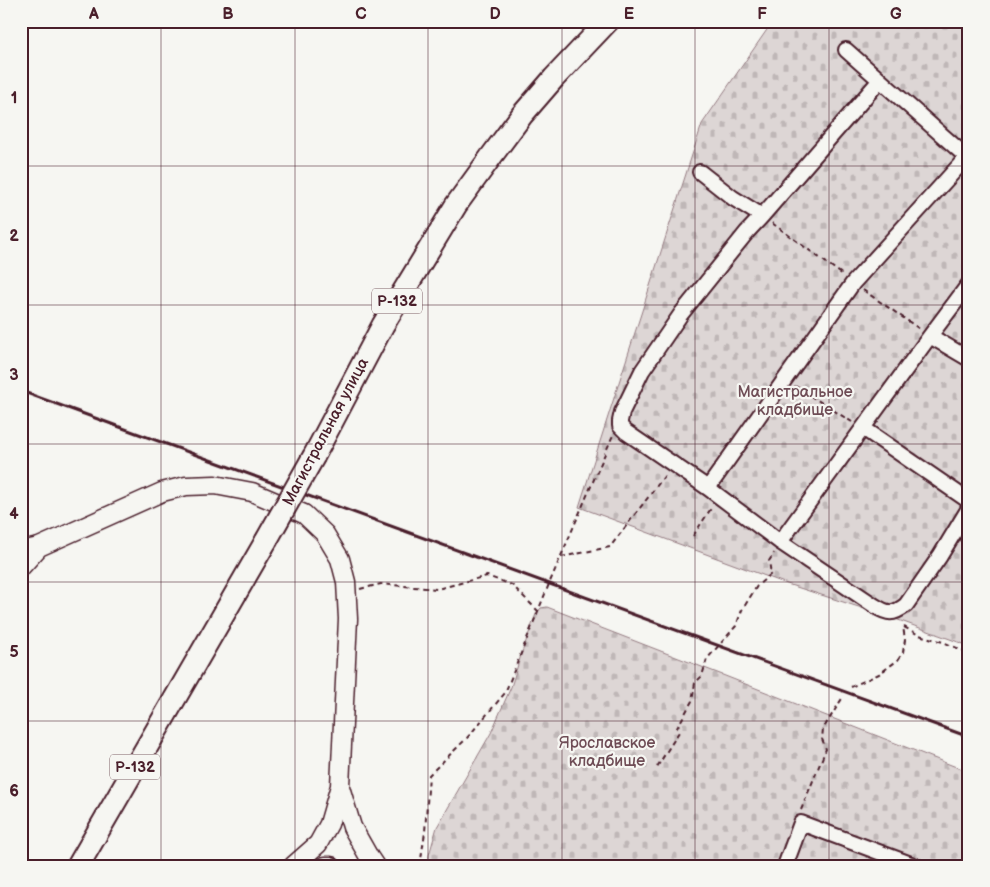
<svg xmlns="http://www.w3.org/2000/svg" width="990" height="887" font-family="'Balsamiq Sans',sans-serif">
<defs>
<pattern id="cemetery-stones" width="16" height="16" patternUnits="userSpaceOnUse" patternTransform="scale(1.25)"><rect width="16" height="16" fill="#ddd6d5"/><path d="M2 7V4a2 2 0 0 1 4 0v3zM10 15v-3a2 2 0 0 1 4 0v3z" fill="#bfb7b7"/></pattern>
</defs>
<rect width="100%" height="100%" fill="#f6f6f2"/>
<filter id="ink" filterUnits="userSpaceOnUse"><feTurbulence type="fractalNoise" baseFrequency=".02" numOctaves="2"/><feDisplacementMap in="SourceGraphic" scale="10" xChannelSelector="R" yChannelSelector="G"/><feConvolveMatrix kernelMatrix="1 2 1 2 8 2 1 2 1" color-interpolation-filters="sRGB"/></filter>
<g filter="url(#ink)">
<path fill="url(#cemetery-stones)" stroke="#947a80" d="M773 21H969V646L890 617 787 584 579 507 702 124Z
M547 607 720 674 969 772V866H428L429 855 437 827 491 733 511 687 521 655 536 614 541 608Z"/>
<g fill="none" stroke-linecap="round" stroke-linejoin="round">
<defs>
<path id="minor" d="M846 50 969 159
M880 80 762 216 747 232 681 314 642 371 622 412 620 421V426L626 432 708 488 780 542 875 606C888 614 893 615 906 605L940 556 969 508
M700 172 733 198 762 216
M930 336 969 359
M863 428 969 501
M708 488 853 283 967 157
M780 542 930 336 969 284
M785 866 801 823 916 866"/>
<path id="major" d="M21 551 39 547 162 492 186 486 215 485 252 492 304 514 325 534 340 559 346 582 348 619 340 786 329 824 318 844 293 866
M21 567 39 547
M340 787 352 827 369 857 375 866
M325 866H331"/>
<path id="highway" d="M314 456 383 325 456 205 493 154 522 115 554 78 608 21
M78 866 266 541"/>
</defs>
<use href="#minor" stroke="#4a1f2b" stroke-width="18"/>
<use href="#major" stroke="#4a1f2b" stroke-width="21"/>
<use href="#highway" stroke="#4a1f2b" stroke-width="25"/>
<path stroke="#4a1f2b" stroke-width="2" stroke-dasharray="5 4" stroke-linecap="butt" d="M772 223 843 275
M863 290 921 330
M795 386 852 422
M693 536 712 507
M561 557 610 547 666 474
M360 589 381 584 437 589 487 576 512 585 538 611
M904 627 919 635 943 642 969 653
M851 687 879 674 898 660 903 652 905 640 903 626
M657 767 679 732 677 728 692 701 695 683 702 676 707 659 736 626 742 610 757 586 771 574 769 561 774 553
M801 810 826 749 822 739 823 729 843 697
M420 866 425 832 429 775 467 738 505 693 549 584 613 435"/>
<use href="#minor" stroke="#f6f6f2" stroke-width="14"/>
<use href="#major" stroke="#f6f6f2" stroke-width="18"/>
<use href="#highway" stroke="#f6f6f2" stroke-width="21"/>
<path stroke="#4a1f2b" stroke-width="3" d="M21 391 969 737"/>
<defs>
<path id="highway-bridge" d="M266 541 314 456"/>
</defs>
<use href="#highway-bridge" stroke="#4a1f2b" stroke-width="25" stroke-linecap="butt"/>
<use href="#highway-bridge" stroke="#f6f6f2" stroke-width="21"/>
</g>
</g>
<path fill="none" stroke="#4a1f2b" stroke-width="1" stroke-opacity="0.55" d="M161 21V866M295 21V866M428 21V866M562 21V866M695 21V866M829 21V866M21 166H969M21 305H969M21 444H969M21 582H969M21 721H969"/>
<g text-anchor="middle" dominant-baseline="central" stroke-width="4.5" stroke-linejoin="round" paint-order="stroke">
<g fill="#f6f6f2" stroke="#7e6067" stroke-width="1">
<rect x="372" y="288.5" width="50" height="25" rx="4"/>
<rect x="110" y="754.5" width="50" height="25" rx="4"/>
</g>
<g font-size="15" font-weight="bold" fill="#4a1f2b">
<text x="397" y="301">Р-132</text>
<text x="135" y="767">Р-132</text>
</g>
<g font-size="16" fill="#6f4d56" stroke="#f6f6f2">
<text x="795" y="392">Магистральное<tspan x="795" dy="18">кладбище</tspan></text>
<text x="607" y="743">Ярославское<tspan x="607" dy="18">кладбище</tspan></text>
</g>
<g font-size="16" fill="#4a1f2b" stroke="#f6f6f2">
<text transform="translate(326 432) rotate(-62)">Магистральная улица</text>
</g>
</g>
<rect width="990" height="887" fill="none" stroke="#f6f6f2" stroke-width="55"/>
<rect x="28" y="28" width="934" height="832" fill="none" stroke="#4a1f2b" stroke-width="2"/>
<g font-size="16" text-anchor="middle" font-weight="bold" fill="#4a1f2b">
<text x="94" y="19">A</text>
<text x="228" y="19">B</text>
<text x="361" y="19">C</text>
<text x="495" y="19">D</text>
<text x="629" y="19">E</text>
<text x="762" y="19">F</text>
<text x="896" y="19">G</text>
<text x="14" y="103">1</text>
<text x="14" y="241">2</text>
<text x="14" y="380">3</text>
<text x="14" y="519">4</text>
<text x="14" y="657">5</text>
<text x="14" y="796">6</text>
</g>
</svg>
